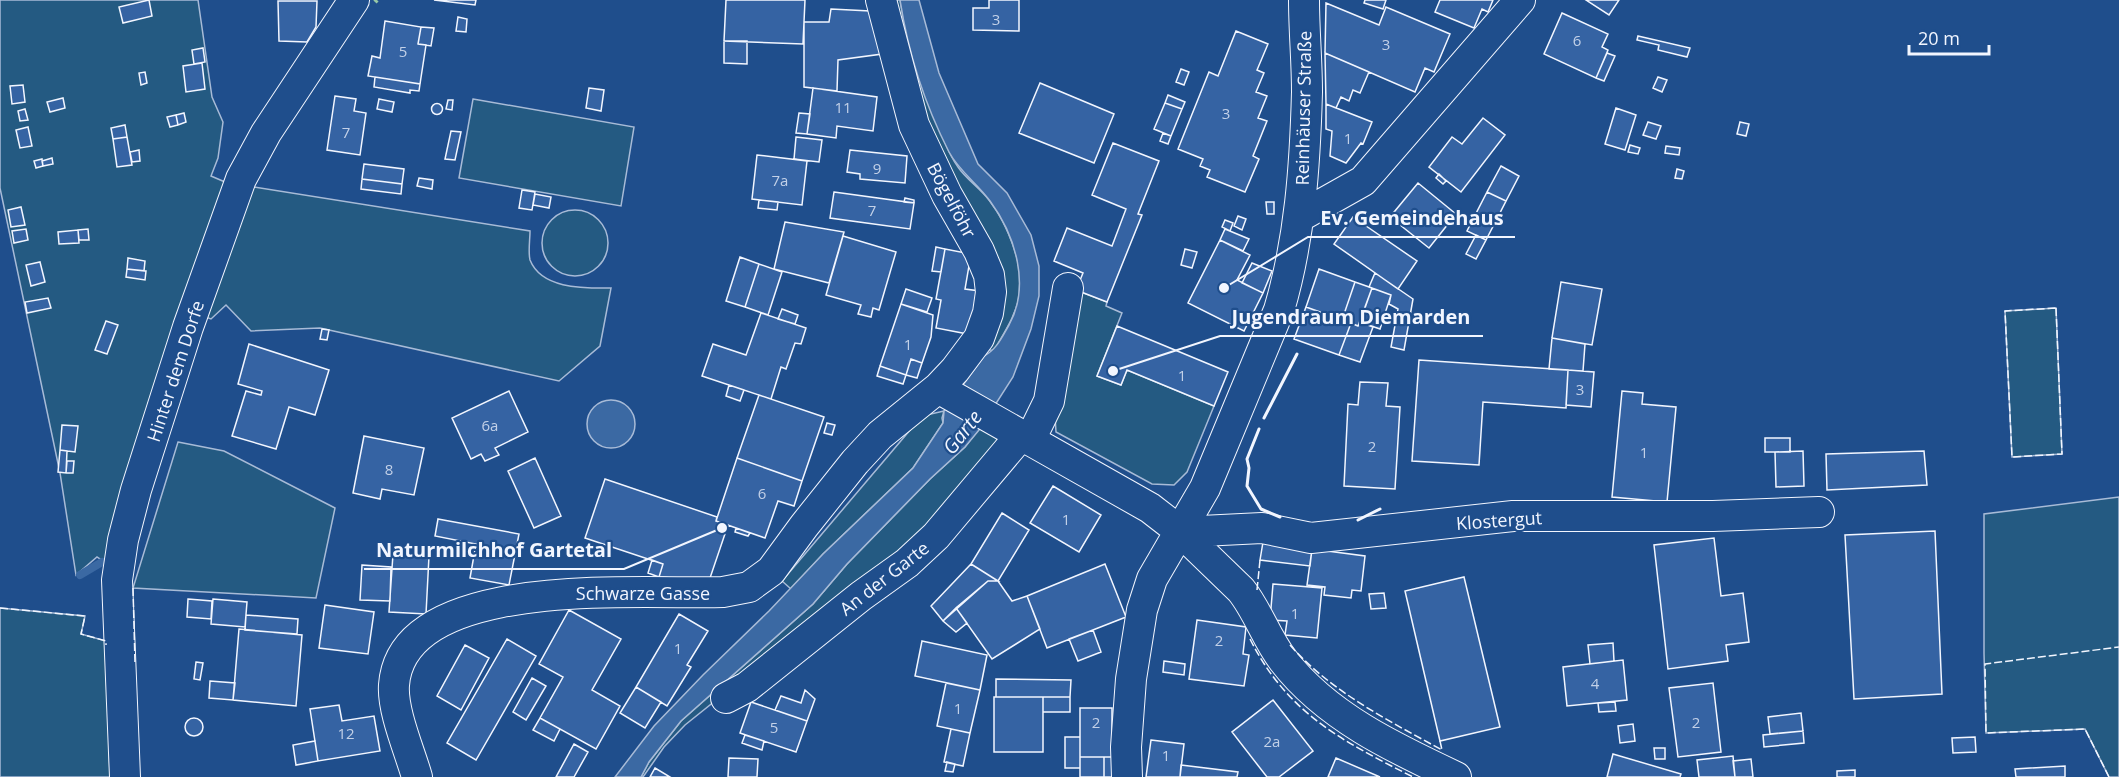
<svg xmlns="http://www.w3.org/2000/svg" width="2119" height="777" font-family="'Open Sans',sans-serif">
<rect width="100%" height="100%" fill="#1f4e8c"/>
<path fill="#245a82" stroke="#a8bbd7" stroke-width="1.5" d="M0 0H198L212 97 223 122 218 158 211 176 225 182 106 563 97 557 76 575 60 473 0 188Z
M888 0H900C907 44 921 85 938 126 944 139 949 155 958 167 966 179 980 188 989 200 1007 223 1026 268 1019 298 1015 317 1003 334 994 351L986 349 995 329Z
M473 99 634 127 621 206 459 178Z
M248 186 530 231C530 240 528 252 530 260 542 290 586 288 611 288L600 346 559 381 320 328 251 331 226 305 211 319 200 315Z
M542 243a33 33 0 1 1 66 0a33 33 0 1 1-66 0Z
M1076 290 1107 302 1106 306 1122 313 1097 376 1121 385 1127 370 1214 406 1187 472 1174 485 1152 484 1056 432 1055 416Z
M2056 308 2062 454 2012 457 2005 311Z
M944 411 942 418 943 423 913 468 823 554 791 589 782 581 922 416Z
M983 423 995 429 997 439 994 451 931 528 685 725 664 747 643 777H641L649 762 681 721 813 604 847 564 930 479 965 447Z
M178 442 224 451 335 508 316 598 133 588Z
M2119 497V777H2109L2085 729 1986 733 1984 653V514Z
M0 608 85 616 81 634 106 641 110 777H0Z"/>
<path fill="#3b69a3" stroke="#a8bbd7" stroke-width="1.5" d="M900 0H919L939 73 978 164 1007 193 1031 235 1039 266V296L1031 329 1013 377 979 430 965 447 930 479 847 564 813 604 681 721 649 762 641 777H615L654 726 703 675 769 611 823 554 913 468 943 423 944 411 984 356C997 349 1002 337 1009 325 1031 285 1015 235 990 201 977 183 959 171 949 152 925 105 908 52 900 0Z
M587 424a24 24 0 1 1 48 0a24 24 0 1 1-48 0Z"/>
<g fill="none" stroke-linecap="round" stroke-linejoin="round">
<path stroke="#3b69a3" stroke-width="8" d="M80 575 102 562"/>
</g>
<path fill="#3563a3" stroke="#f2f6ff" stroke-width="1.5" d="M149 0 152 16 123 23 119 7Z
M434 0H476L475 5Z
M726 0H805L803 44 724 41Z
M989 0H1019V31L973 30V8H989Z
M1365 0H1386L1383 9 1364 3Z
M1440 0H1493L1488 12 1482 9 1474 28 1435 12Z
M1586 0H1619L1609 15Z
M278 1H317L316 27 307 42 279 41Z
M1326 3 1379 25 1386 7 1450 34 1434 72 1425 68 1415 92 1325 53Z
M831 9 870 11 882 54 838 60 837 91 804 87V22H829Z
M1562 13 1608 34 1602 47 1608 50 1596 78 1544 54Z
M458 17 467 19 466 32 456 31Z
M385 21 421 27 418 44 426 45 420 84 368 76 372 56 380 58Z
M421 27 434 28 431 46 418 44Z
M1236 31 1268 44 1257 70 1264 73 1256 92 1267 96 1258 118 1267 121 1253 156 1259 159 1245 192 1207 177 1210 170 1200 166 1203 159 1178 149 1209 72 1218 76Z
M1638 36 1690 48 1687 57 1658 50 1659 45 1637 40Z
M724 41H747V64L724 63Z
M203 48 205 62 194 64 192 50Z
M1325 53 1369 72 1360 93 1353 90 1349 101 1341 97 1336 108 1326 104Z
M1607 53 1615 56 1604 81 1596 78Z
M202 63 205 89 186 92 183 66Z
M1181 69 1189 72 1184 85 1176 82Z
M145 72 147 83 141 85 139 73Z
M375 77 420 84 419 91 410 90V93L374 87Z
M1658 77 1667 80 1662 92 1653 88Z
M1040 83 1114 114 1094 163 1019 133Z
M23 85 25 102 12 104 10 86Z
M589 88 604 90 601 111 586 108Z
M813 88 877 97 873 131 837 126 836 138 807 134Z
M1168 95 1185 102 1182 109 1165 103Z
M335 96 356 99 354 111 366 113 360 155 327 150Z
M63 98 65 108 50 112 47 102Z
M379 99 394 102 392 112 377 109Z
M448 100H453L452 110 446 109Z
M1165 103 1182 109 1171 136 1154 129Z
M431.5 109a5.5 5.5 0 1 1 11 0a5.5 5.5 0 1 1-11 0Z
M1326 104 1372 122 1363 144 1361 143 1346 163 1330 156 1332 131 1326 129Z
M1616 108 1636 115 1625 150 1605 144Z
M25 109 28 120 20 121 18 111Z
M184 113 186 122 178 125 176 115Z
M799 113 810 114 807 134 796 133Z
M176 115 178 125 170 127 167 117Z
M1483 118 1505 135 1461 192 1429 167 1452 137 1462 144Z
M1648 122 1661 126 1656 139 1643 135Z
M1740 122 1749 124 1746 136 1737 134Z
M125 125 127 137 113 139 111 128Z
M28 127 32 146 20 148 16 130Z
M451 131 461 132 455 160 445 159Z
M1163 133 1171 136 1168 144 1160 141Z
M127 137 132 165 117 167 113 139Z
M796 137 822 140 819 162 794 159Z
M1113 143 1159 161 1138 214 1142 215 1107 302 1076 290 1083 273 1054 261 1067 228 1112 246 1126 209 1092 195Z
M1630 145 1640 148 1638 154 1628 152Z
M1666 146 1680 148 1679 155 1665 153Z
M139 150 140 161 132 162 130 152Z
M850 150 907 156 905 183 860 179V174L847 172Z
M757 155 807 161 802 205 752 199Z
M52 158 53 164 43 166 42 161Z
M42 159 43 166 36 168 34 161Z
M364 164 404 169 402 184 362 179Z
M1501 166 1519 176 1506 201 1487 192Z
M1677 169 1684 171 1682 179 1675 178Z
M1439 174 1446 181 1443 184 1436 178Z
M419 178 433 180 432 189 417 186Z
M362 179 402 184 401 194 361 189Z
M1418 183 1456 214 1429 248 1390 217Z
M522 190 535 192 532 210 519 208Z
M834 192 914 203 910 229 830 218Z
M1487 192 1506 201 1486 240 1467 231Z
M535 194 551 197 549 208 533 205Z
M905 198 914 200V203L904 202Z
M759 200 778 202 777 210 758 208Z
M1266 202H1274V214H1267Z
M21 207 25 225 11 227 8 210Z
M1238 216 1246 219 1242 230 1234 226Z
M1353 217 1417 261 1398 289 1334 244Z
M1225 220 1233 223 1230 231 1222 227Z
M785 222 844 232 829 283 774 269Z
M26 229 28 240 14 243 12 231Z
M88 229 89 240H79L78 230Z
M1225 229 1249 239 1243 251 1220 240Z
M78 230 79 243 59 244 58 232Z
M1476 235 1486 240 1476 259 1466 254Z
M843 236 896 252 879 310 873 308 871 317 858 314 861 305 826 295Z
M1220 240 1250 255 1237 280 1263 293 1244 331 1188 303Z
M936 247 945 249 941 272 932 271Z
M945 249 971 254 965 289 980 291 973 335 936 328 941 300 936 299Z
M1185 249 1197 252 1192 268 1181 265Z
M740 257 759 264 745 307 726 301Z
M128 258 145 261 144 271 127 269Z
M40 262 45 282 31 286 26 265Z
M1252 263 1272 271 1263 293 1242 283Z
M759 264 782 272 768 315 745 307Z
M127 269 146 271 145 280 126 277Z
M1319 269 1355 282 1342 320 1306 307Z
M1375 273 1413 299 1404 350 1391 347 1398 309 1389 304 1391 295 1369 287Z
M1355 282 1372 288 1358 326 1342 320Z
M1561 282 1602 289 1592 345 1552 338Z
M1372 288 1391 295 1380 329 1360 322Z
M906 289 932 298 927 312 901 304Z
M48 298 51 308 27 313 25 302Z
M901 304 933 315 931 337 922 363 911 359 906 375 880 366Z
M1306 307 1351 323 1339 355 1294 339Z
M782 309 798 315 795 324 778 319Z
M761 313 806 328 801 344 795 343 786 369 781 367 771 399 702 376 713 344 746 355Z
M106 321 118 325 107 354 95 350Z
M1360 322 1373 327 1360 362 1339 355 1351 323 1358 326Z
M1117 326 1228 372 1214 406 1127 370 1121 385 1097 376Z
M322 329 329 330 327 340 320 339Z
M1552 338 1585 344 1583 371 1549 369Z
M249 344 329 370 315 415 289 407 276 449 232 436 246 391 261 395 262 391 238 384Z
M911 359 922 363 917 378 906 375Z
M1419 360 1568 370 1566 408 1483 402 1479 465 1412 461Z
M880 366 906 375 903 384 877 376Z
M1568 370 1594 372 1591 407 1566 405Z
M1360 382 1388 383 1386 406 1400 407 1395 489 1344 486 1348 404 1358 405Z
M729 385 744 390 740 401 726 396Z
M509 391 528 432 495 448 499 455 485 461 481 454 471 459 452 418Z
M1622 391 1643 393 1642 404 1676 407 1667 502 1612 497Z
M759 395 824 417 802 481 737 458Z
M827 423 835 425 832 435 824 433Z
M62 425 78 426 75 452 60 450Z
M364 436 424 448 414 495 382 489 380 499 353 493Z
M1765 438H1790V452H1765Z
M60 450 67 451 66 473 58 472Z
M1803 451 1804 486 1776 487 1775 452Z
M1924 451 1927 485 1827 490 1826 454Z
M535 458 561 516 534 528 508 471Z
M737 458 802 481 794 506 778 501 765 538 716 521Z
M67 461H74L73 473H66Z
M605 479 717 517 716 521 728 525 709 581 659 577 663 564 585 538Z
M1053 486 1101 515 1079 552 1030 523Z
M1002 513 1029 530 998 581 971 564Z
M438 519 519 534 509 585 470 578 476 544 435 536Z
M736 528 750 533 748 536 735 532Z
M1935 531 1942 694 1854 699 1845 535Z
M1714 538 1721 596 1743 593 1749 642 1726 645 1728 661 1668 669 1654 545Z
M1263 542 1312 549 1310 566 1260 560Z
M1312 549 1365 556 1361 591 1352 590 1351 598 1324 595 1325 587 1307 585Z
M393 554 429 556 426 614 389 612Z
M652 560 663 564 659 577 648 573Z
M971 564 998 581H988L943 621 931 606Z
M1105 564 1126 617 1047 648 1027 596Z
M362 565 391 567 390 601 360 600Z
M1464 577 1500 727 1440 741 1405 591Z
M988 581H998L1012 601 1027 596 1040 629 992 659 956 608Z
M1273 584 1322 588 1317 638 1285 635 1287 621 1270 620Z
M1384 593 1386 608 1371 609 1369 594Z
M188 599 212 601 211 619 187 617Z
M213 599 247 602 245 627 211 624Z
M325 605 374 612 368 654 319 648Z
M956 608 967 623 956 632 943 621Z
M569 610 621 639 592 690 620 706 596 749 540 718 563 677 539 664Z
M679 614 708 631 687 665 691 667 667 706 636 687Z
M246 615 298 619 297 634 245 630Z
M1197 620 1246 627 1243 654 1249 655 1244 686 1189 679Z
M239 629 302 635 296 706 233 700Z
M1093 630 1101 652 1078 661 1069 639Z
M507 639 536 656 476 760 447 743Z
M922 641 987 655 980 690 915 676Z
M1613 643 1614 661 1590 664 1588 645Z
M465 645 489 658 461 710 437 696Z
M1623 660 1627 700 1567 706 1563 667Z
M1164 661 1185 664 1184 675 1163 672Z
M196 662 203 663 200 680 194 679Z
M532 678 546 686 526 720 513 712Z
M996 679 1071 680 1070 697H996Z
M210 681 235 683 233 700 209 698Z
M946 683 980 690 970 733 937 726Z
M1713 683 1721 752 1678 757 1669 688Z
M636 687 661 702 645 728 620 713Z
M805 690 815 699 807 721 775 710 781 696 801 703Z
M994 697H1043V752H994Z
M1043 697H1070V712H1043Z
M1273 700 1313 751 1279 777H1267L1232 732Z
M751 702 807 721 796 752 740 733Z
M1615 702 1616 711 1599 712 1598 703Z
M339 705 342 721 374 716 380 751 318 761 310 709Z
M1080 708H1112V757H1080Z
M1801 713 1803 731 1770 734 1768 717Z
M540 718 560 729 554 741 533 730Z
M185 727a9 9 0 1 1 18 0a9 9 0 1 1-18 0Z
M1633 724 1635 741 1620 743 1618 726Z
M951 729 970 733 963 766 944 762Z
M1803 731 1804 743 1764 747 1763 735Z
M745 735 764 741 762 750 742 743Z
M1065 737H1080V768H1065Z
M1975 737 1976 752 1953 753 1952 738Z
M1151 740 1184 744 1180 777H1146Z
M315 741 318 761 296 765 293 745Z
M574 744 588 752 574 777H556Z
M1654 748H1665V759H1655Z
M1613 754 1681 774 1680 777H1607Z
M1733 756 1735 777H1699L1697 760Z
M1080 757H1104V777H1080Z
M1104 757H1112V777H1104Z
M729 758 758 759 757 777H728Z
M1336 758 1380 777H1328Z
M1751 759 1753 777H1735L1733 761Z
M947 762 955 764 953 772 945 771Z
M1181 765 1238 772 1237 777H1180Z
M2065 766V777H2016L2015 769Z
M655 768 670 777H650Z
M1855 770V777H1837V771Z"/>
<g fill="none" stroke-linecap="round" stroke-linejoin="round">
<defs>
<path id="minor" d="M1299 217 1363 181 1520 0
M938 388 1150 508 1181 532 1241 590C1258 611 1266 638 1283 660 1326 716 1394 748 1456 777
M1030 440 1049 401 1068 288
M1181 532 1262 528 1311 538 1513 516H1713L1819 512
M726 698 747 687 861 596 907 563 936 536 1021 435
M125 777 117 580 123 540 136 490 188 327 241 179 266 133 354 0
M417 777C410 752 392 711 394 685 402 572 647 595 723 592L749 587 771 571 804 526 855 462 880 435 938 388 955 370 979 338 988 313 991 292 989 275 979 251 947 195 914 125 881 0
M1127 777 1126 747 1131 679 1142 610 1152 579 1205 488 1279 310C1300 239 1305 166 1307 92 1307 61 1304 31 1304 0"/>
</defs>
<use href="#minor" stroke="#f2f6ff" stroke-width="32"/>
<use href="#minor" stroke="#1f4e8c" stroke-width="30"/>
<path stroke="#97c8a6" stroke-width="4.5" stroke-dasharray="3 4.5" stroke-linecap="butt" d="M375 2 377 0"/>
<path stroke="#f2f6ff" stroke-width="1.5" stroke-dasharray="8 3" stroke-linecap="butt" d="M2056 308 2062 454 2012 457 2005 311Z
M133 588 135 663
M1257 590 1260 560
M0 608 85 616 81 634 106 641V645
M1250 639C1287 713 1342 741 1413 777
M1290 645C1330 691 1389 721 1442 750L1440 741
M2109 777 2085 729 1986 733 1985 664 2119 647"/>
<path stroke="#f2f6ff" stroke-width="3" d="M1264 418 1297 354
M1259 429 1247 459 1249 468 1247 486 1261 509 1280 517
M1358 520 1380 509"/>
</g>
<g text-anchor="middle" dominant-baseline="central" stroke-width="4.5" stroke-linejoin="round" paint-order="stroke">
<g font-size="15" fill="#c3d1e8">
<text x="996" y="19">3</text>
<text x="1577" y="40">6</text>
<text x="1386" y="44">3</text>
<text x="403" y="51">5</text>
<text x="843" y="107">11</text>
<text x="1226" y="113">3</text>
<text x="346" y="132">7</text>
<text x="1348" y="138">1</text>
<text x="877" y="168">9</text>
<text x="780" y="180">7a</text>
<text x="872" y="210">7</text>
<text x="908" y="344">1</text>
<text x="1182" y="375">1</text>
<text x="1580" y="389">3</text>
<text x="490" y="425">6a</text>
<text x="1372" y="446">2</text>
<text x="1644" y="452">1</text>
<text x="389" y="469">8</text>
<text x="762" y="493">6</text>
<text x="1066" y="519">1</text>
<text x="1295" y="613">1</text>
<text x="1219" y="640">2</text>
<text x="678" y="648">1</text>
<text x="1595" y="683">4</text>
<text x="958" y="708">1</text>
<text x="1096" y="722">2</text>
<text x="1696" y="722">2</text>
<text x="774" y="727">5</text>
<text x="346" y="733">12</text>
<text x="1272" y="741">2a</text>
<text x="1166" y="755">1</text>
</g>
<g font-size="18" fill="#f2f6ff" stroke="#1f4e8c">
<text transform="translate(1303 108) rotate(-89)">Reinhäuser Straße</text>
<text transform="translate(952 200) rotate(62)">Bögelföhr</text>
<text transform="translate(175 371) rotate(-72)">Hinter dem Dorfe</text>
<text transform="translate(1499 520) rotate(-4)">Klostergut</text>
<text transform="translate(884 578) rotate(-38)">An der Garte</text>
<text x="643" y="593">Schwarze Gasse</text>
</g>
<g font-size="20" font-style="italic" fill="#f2f6ff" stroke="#1f4e8c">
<text transform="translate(962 432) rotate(-52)">Garte</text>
</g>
</g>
<path fill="none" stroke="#f2f6ff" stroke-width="2" d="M1224 288L1308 237H1515M1113 371L1220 336H1483M722 528L624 569H364"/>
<g fill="#f2f6ff" stroke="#1f4e8c" stroke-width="2">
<circle cx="1224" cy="288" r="6"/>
<circle cx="1113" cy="371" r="6"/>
<circle cx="722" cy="528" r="6"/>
</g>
<g font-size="20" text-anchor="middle" font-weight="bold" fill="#f2f6ff" stroke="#1f4e8c" stroke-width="4.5" stroke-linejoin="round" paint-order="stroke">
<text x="1412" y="225">Ev. Gemeindehaus</text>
<text x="1351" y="324">Jugendraum Diemarden</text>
<text x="494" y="557">Naturmilchhof Gartetal</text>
</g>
<path d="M1909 45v9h80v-9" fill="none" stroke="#f2f6ff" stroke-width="3"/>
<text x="1918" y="45" font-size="18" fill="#f2f6ff" stroke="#1f4e8c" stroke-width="4.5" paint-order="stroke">20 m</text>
</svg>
